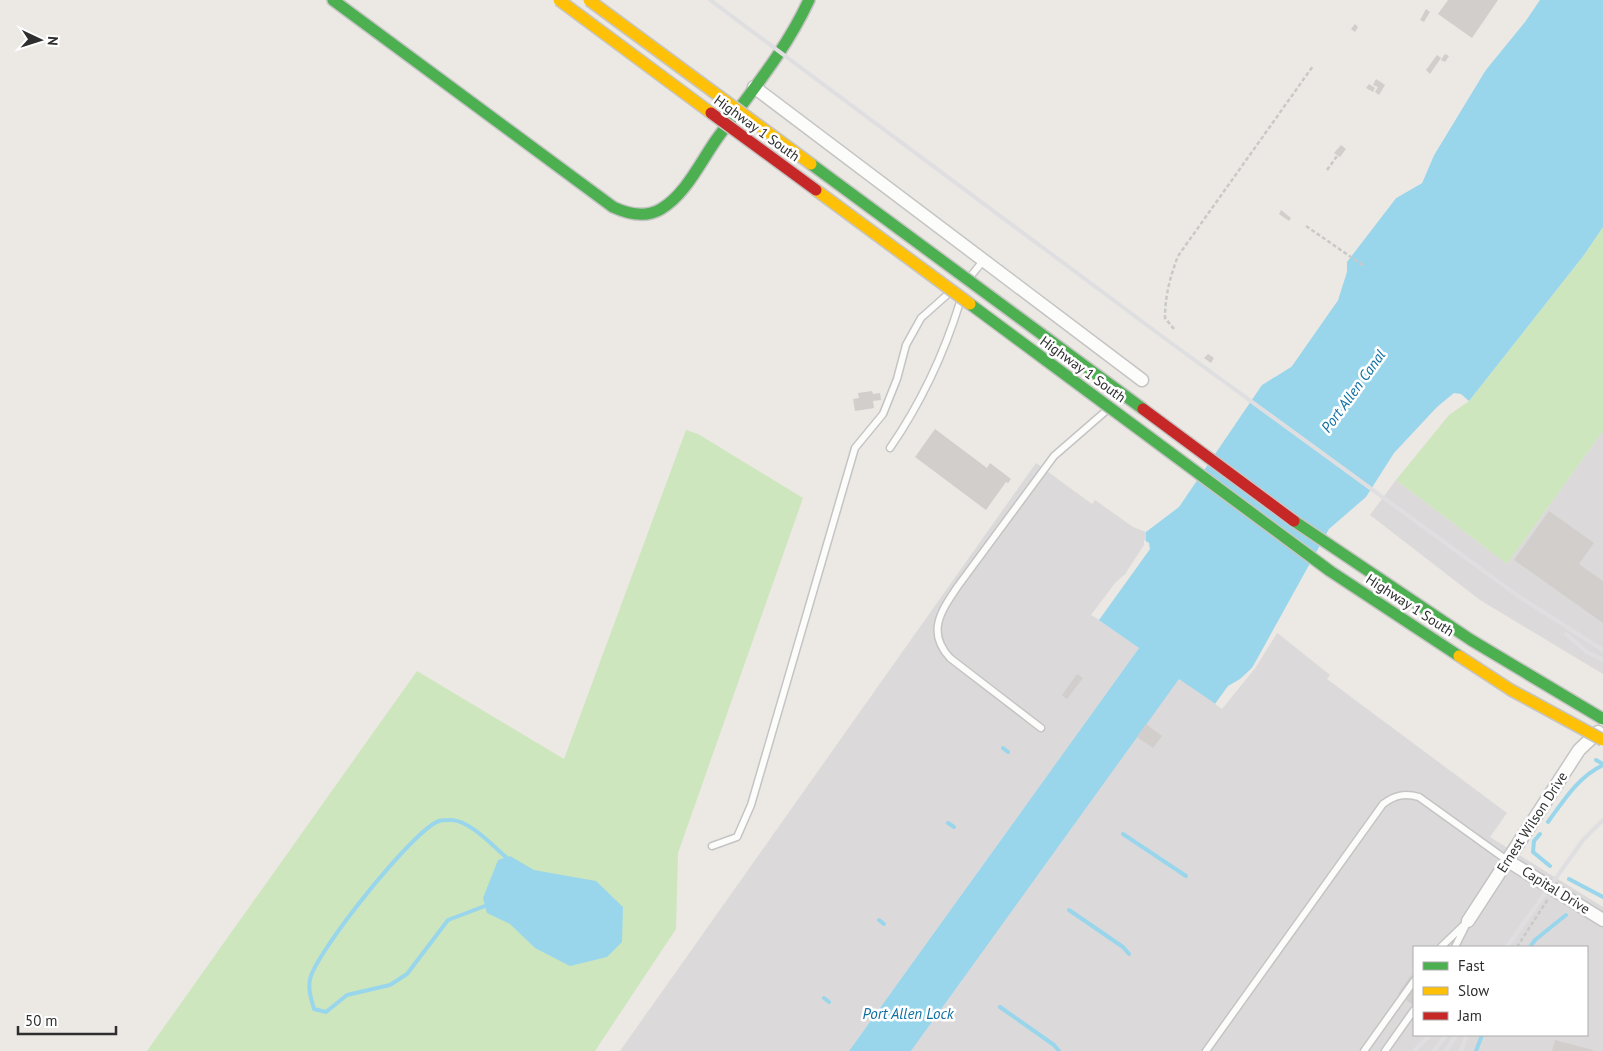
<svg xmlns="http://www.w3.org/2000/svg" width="1603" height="1051" font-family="'PT Sans',sans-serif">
<rect width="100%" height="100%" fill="#ece8e4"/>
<path fill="#dcd9db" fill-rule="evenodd" d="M1603 431V674L1480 600 1370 515 1396 480 1507 564Z
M1036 463 1092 504 1095 500 1133 527 1146 532V546L1093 616 1139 648 849 1051H620Z
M1275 631 1330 675 1327 679 1507 813 1490 837 1603 907V1051H911L1179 678ZM1414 947H1587V1035H1414Z"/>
<path fill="#cee6be" d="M1603 227V431L1507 564 1396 480 1449 415 1469 401 1584 255Z
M686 430 698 434 803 498 678 853 676 929 595 1051H147L417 671 564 759Z"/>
<path fill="#99d6ec" d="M1538 0H1603V227L1584 255 1469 401 1458 399 1332 539 1254 665 1220 707 1179 679 911 1051H849L1139 648 1093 616 1146 546V532L1179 507 1262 385 1292 366 1338 300 1347 261 1396 198 1422 183 1434 155 1485 71Z
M510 856 534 870 596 881 623 907 622 942 607 957 570 966 535 948 510 924 487 913 483 898 498 860Z"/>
<path fill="#ece8e4" d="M1535 0H1540L1525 22 1485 71 1434 155 1422 183 1396 198 1347 262V272L1338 300 1291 367 1275 377 1273 375 1290 365 1336 299 1345 259 1394 196 1420 181 1432 154 1483 70Z
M1454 393 1461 394 1469 401 1466 403 1459 401 1418 447 1371 507 1334 541 1256 667 1222 709 1215 704 1228 686 1240 679 1252 668 1329 529 1366 497 1394 453 1437 407Z
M1144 540 1149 543 1150 549 1099 620 1091 615 1115 583 1125 574 1144 545Z"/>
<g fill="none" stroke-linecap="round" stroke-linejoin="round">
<path stroke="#99d6ec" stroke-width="4" d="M1003 748 1008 752
M1596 760 1603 764
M1548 822C1564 800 1578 777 1603 765
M948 823 954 827
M1123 834 1186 876
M1540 834 1534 841 1533 852 1550 866
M1569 879 1603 897
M485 906 448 920 407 974 390 985 347 995 326 1012 314 1009C311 998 308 990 310 979 316 952 414 829 439 821 442 820 447 820 450 820 468 819 493 846 506 857
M1069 910 1123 947 1129 954
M879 920 884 924
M1530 947 1535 940 1566 915
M824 998 829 1002
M1000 1007 1054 1045 1059 1051
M1476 1051 1482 1035"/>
</g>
<path fill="#d1cecb" d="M1448 0H1498L1472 38 1438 14Z
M1426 9 1430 12 1424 22 1420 20Z
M1355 24 1358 27 1355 32 1351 29Z
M1445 54 1449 56 1445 62 1441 60Z
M1437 55 1441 58 1430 74 1426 70Z
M1376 79 1385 85 1379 95 1375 92 1378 87 1373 85Z
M1369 84 1375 88 1373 92 1366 88Z
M1341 145 1346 149 1340 157 1334 153Z
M1281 210 1291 218 1289 221 1279 214Z
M1208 354 1214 358 1211 363 1204 358Z
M872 391 873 394 880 393 881 400 873 401 874 408 855 411 853 399 859 398 858 393Z
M935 429 987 468 990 463 1011 479 1008 483 1006 482 986 510 915 457Z
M1549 511 1594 543 1579 564 1603 581V623L1514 560Z
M1077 674 1083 678 1067 699 1062 695Z
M1146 724 1162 736 1153 748 1137 737Z
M1411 975 1414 977V1006L1398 994Z
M1555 1040 1593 1050V1051H1552Z"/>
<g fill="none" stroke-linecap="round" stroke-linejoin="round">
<defs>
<path id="lane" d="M970 277 983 261
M890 448C921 403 944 354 960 302
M1041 728 950 658C926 632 941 611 958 586L1054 456 1107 410
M712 846 737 837 751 805 855 448 883 414 897 379 906 345 921 318 948 294
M1441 947 1468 921
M1455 947 1465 927
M1206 1051 1383 804C1395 795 1405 793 1419 797L1508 861
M1364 1051 1414 981
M1385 1051 1414 1010"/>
<path id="street" d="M754 87 1142 380
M1508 861 1603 920
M1468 921 1579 750 1598 732"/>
<path id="fast" d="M333 0 613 207C628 214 646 218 661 209 685 195 700 163 716 140 749 94 785 52 809 0"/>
</defs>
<use href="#lane" stroke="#c5c4c5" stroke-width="9"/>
<use href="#street" stroke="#c5c4c5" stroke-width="15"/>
<use href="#fast" stroke="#c5c4c5" stroke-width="14"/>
<path stroke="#c9c9c8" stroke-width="2.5" stroke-dasharray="4 2.5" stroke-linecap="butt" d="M1327 170 1337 156
M1306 226 1364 266
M1174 329 1165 318C1165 296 1170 277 1178 256L1313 66
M1517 947 1548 899"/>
<use href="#lane" stroke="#fcfcfb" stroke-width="6"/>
<use href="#street" stroke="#fcfcfb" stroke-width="12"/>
<use href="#fast" stroke="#4caf50" stroke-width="11"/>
<path stroke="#dfdfe1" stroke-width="4" d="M710 0 1167 340 1521 598 1603 650
M1566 634 1587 652 1603 660
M1507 947 1583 840 1603 820
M1414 1051 1430 1035
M1434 1051 1446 1035
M1446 1051 1456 1035
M1461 1051 1467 1035"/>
<defs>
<path id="fast-bridge" d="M811 164 1143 409
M970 304 1330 571 1459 656
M1294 521 1471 640 1603 719"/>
<path id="slow-bridge" d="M559 0 711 113
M589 0 811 164
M816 190 970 304
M1459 656 1511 690 1603 740"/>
<path id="jam-bridge" d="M711 113 816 190
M1143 409 1294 521"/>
</defs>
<use href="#fast-bridge" stroke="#c6c5c4" stroke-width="14" stroke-linecap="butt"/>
<use href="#slow-bridge" stroke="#c6c5c4" stroke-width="14" stroke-linecap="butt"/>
<use href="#jam-bridge" stroke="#c6c5c4" stroke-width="14" stroke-linecap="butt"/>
<use href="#fast-bridge" stroke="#4caf50" stroke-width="11"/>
<use href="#slow-bridge" stroke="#ffc107" stroke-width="11"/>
<use href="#jam-bridge" stroke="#c62828" stroke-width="11"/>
</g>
<g text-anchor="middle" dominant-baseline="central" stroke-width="5" stroke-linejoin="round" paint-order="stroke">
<g font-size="14" fill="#2e2e2e" stroke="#fff">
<text transform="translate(757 128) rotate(36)">Highway 1 South</text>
<text transform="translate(1083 369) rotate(36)">Highway 1 South</text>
<text transform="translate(1410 605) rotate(33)">Highway 1 South</text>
<text transform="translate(1532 822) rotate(-57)">Ernest Wilson Drive</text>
<text transform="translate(1556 890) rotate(32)">Capital Drive</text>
</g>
<g font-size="15" font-style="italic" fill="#0d6fa3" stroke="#fff">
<text transform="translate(1353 391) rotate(-54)">Port Allen Canal</text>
<text x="908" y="1013">Port Allen Lock</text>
</g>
</g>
<rect x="1413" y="946" width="175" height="90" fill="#ffffff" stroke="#ababab"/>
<rect x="1423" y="962" width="25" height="8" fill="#4caf50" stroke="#ababab"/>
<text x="1458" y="971" font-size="15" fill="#2e2e2e">Fast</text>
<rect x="1423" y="987" width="25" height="8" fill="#ffc107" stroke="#ababab"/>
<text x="1458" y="996" font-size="15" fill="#2e2e2e">Slow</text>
<rect x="1423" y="1012" width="25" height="8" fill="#c62828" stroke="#ababab"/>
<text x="1458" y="1021" font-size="15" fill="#2e2e2e">Jam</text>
<g transform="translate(40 40) rotate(94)" stroke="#ffffff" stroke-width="4" paint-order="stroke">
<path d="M0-4L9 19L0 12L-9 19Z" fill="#2e2e2e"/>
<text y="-8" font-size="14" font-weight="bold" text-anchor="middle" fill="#2e2e2e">N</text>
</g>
<path d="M18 1026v8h98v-8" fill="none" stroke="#2e2e2e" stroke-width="2.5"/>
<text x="25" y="1026" font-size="15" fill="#2e2e2e" stroke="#ffffff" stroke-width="4" paint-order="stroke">50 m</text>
</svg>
